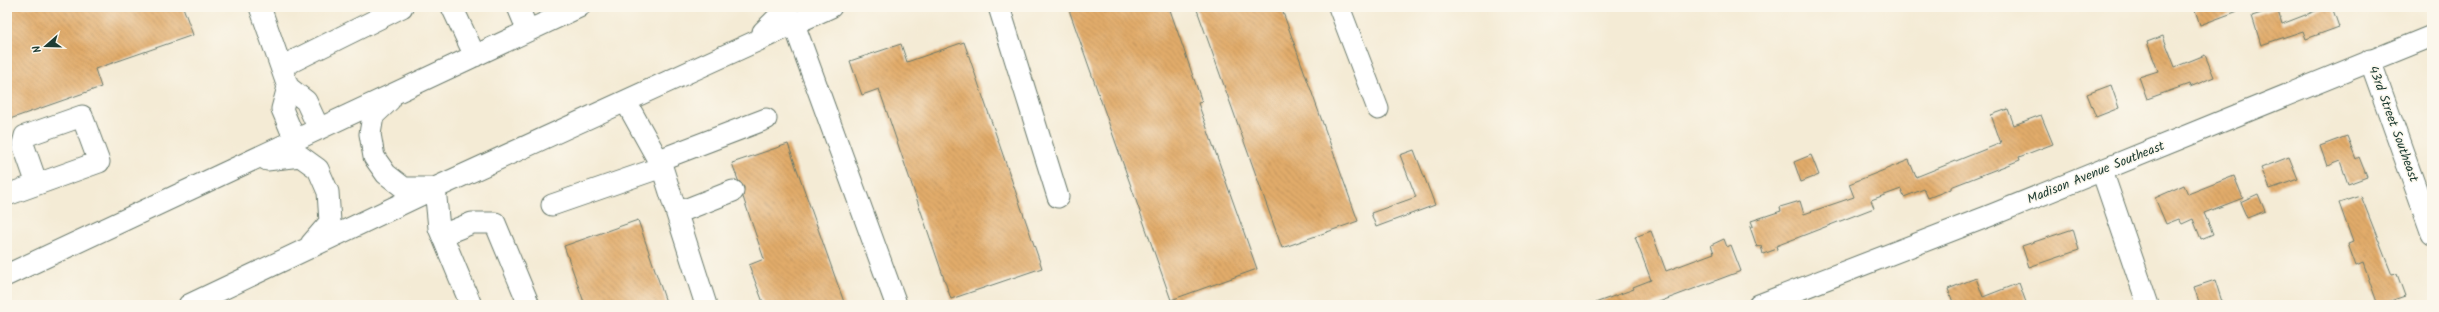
<svg xmlns="http://www.w3.org/2000/svg" width="2439" height="312" font-family="Kalam,sans-serif">
<defs>
<pattern id="building-back-hatch" width="6" height="6" patternUnits="userSpaceOnUse"><rect width="6" height="6" fill="#e2ac6a"/><path d="M-1 5l2 2M0 0l6 6M5-1l2 2" fill="none" stroke="#b78d58"/></pattern>
</defs>
<rect width="100%" height="100%" fill="#fbf7ec"/>
<filter id="ink" filterUnits="userSpaceOnUse"><feTurbulence type="fractalNoise" baseFrequency=".025" numOctaves="2"/><feDisplacementMap in="SourceGraphic" scale="8" xChannelSelector="R" yChannelSelector="G"/><feConvolveMatrix kernelMatrix="1 2 1 2 8 2 1 2 1" color-interpolation-filters="sRGB"/></filter>
<filter id="wash" filterUnits="userSpaceOnUse"><feTurbulence type="fractalNoise" baseFrequency=".012" numOctaves="4" result="noise"/><feDisplacementMap in="SourceGraphic" scale="16" xChannelSelector="R" yChannelSelector="G"/><feGaussianBlur stdDeviation="0.9" result="paint"/><feColorMatrix in="noise" values="0 0 0 0 0 0 0 0 0 0 0 0 0 0 0 0 0 1.4 0 .05"/><feComposite in="paint" operator="in"/></filter>
<g filter="url(#wash)">
<rect width="100%" height="100%" fill="#f4ebd5"/>
<g id="blocks">
<path fill="url(#building-back-hatch)" d="M7 7H183L193 35 95 69 101 87 7 120Z
M1068 7H1169L1202 102 1198 103 1257 269 1171 300Z
M1196 7H1281L1358 221 1282 248Z
M2203 7H2245L2246 8 2200 25 2195 10Z
M2326 7H2332L2339 27 2306 39 2303 31 2261 45 2252 16 2277 8 2282 24Z
M2163 36 2175 67 2205 55 2214 77 2190 87 2189 84 2147 99 2139 77 2158 71 2147 42Z
M964 42 1042 268 951 299 879 89 862 95 850 61 901 44 907 62Z
M2111 85 2119 108 2096 117 2087 94Z
M2008 109 2014 125 2041 115 2053 144 2019 157 2020 160 1951 187V189L1928 198 1924 189 1904 197 1901 189 1871 200 1874 208 1776 246 1777 249 1763 254 1761 246 1757 247 1750 227 1753 226 1751 221 1781 211 1780 207 1800 201 1804 214 1854 197 1849 184 1909 160 1916 177 2001 143 1991 115Z
M2347 136 2356 159 2359 157 2367 177 2348 184 2340 161 2327 166 2320 146Z
M788 144 845 305H764L749 265 764 259 743 197 744 187 738 180 732 163Z
M1414 150 1435 205 1376 227 1371 213 1416 197 1400 155Z
M1811 155 1819 175 1801 182 1794 162Z
M2289 157 2298 179 2270 189 2261 168Z
M2234 176 2243 198 2204 213 2213 234 2201 239 2193 219 2182 224 2179 219 2166 224 2155 198 2184 185 2188 194Z
M2258 194 2265 211 2247 218 2240 202Z
M2361 196 2392 275 2397 274 2405 296 2378 305 2363 263 2356 266 2348 244 2353 242 2339 203Z
M638 220 667 305H585L564 246Z
M2073 229 2079 250 2029 267 2022 246Z
M1651 231 1666 271 1714 253 1711 245 1724 239 1727 247 1731 245 1741 271 1651 305H1595V303L1634 289 1633 287 1651 280 1635 237Z
M1976 278 1983 297 2019 283 2027 305H1954L1948 289Z
M2215 280 2223 305H2200L2194 287Z"/>
</g>
</g>
<g filter="url(#ink)">
<use href="#blocks" fill-opacity="0" stroke="#6a7a6c" stroke-width="1"/>
<g fill="none" stroke-linecap="round" stroke-linejoin="round">
<defs>
<path id="minor" d="M260 7 281 67
M452 7 475 56
M518 7 528 31
M999 7 1058 197
M1339 7 1378 109
M794 24 895 301
M763 32 788 7
M2370 60 2432 234
M288 87 281 67 402 7
M390 100 373 116 370 134 374 157 386 174 404 188H435L439 228 471 305
M626 102 662 167 706 305
M295 140 282 109 288 87 306 101 319 129
M267 160 300 156 318 169 328 192 330 222 311 244
M659 160 766 119
M2102 171 2148 305
M7 195 99 162 82 116 25 136 23 144 37 184
M552 205 662 167
M677 213 733 191
M442 235 472 223H495L529 305
M7 275 579 7
M189 305 435 188 831 7
M1759 305 1994 214 2432 36"/>
</defs>
<use href="#minor" stroke="#6a7a6c" stroke-width="23"/>
<use href="#minor" stroke="#fff" stroke-width="21"/>
</g>
</g>
<g text-anchor="middle" dominant-baseline="central" stroke-width="3" stroke-linejoin="round" paint-order="stroke">
<g font-size="13" fill="#1f3d34" stroke="#fbf7ec">
<text transform="translate(2393 124) rotate(70)">43rd Street Southeast</text>
<text transform="translate(2096 173) rotate(-22)">Madison Avenue Southeast</text>
</g>
</g>
<rect width="2439" height="312" fill="none" stroke="#fbf7ec" stroke-width="24"/>
<g transform="translate(46 46) rotate(250)" stroke="#fbf7ec" stroke-width="3" paint-order="stroke">
<path d="M0-3L7 15L0 10L-7 15Z" fill="#1f3d34"/>
<text y="-6" font-size="11" font-weight="bold" text-anchor="middle" fill="#1f3d34">N</text>
</g>
</svg>
